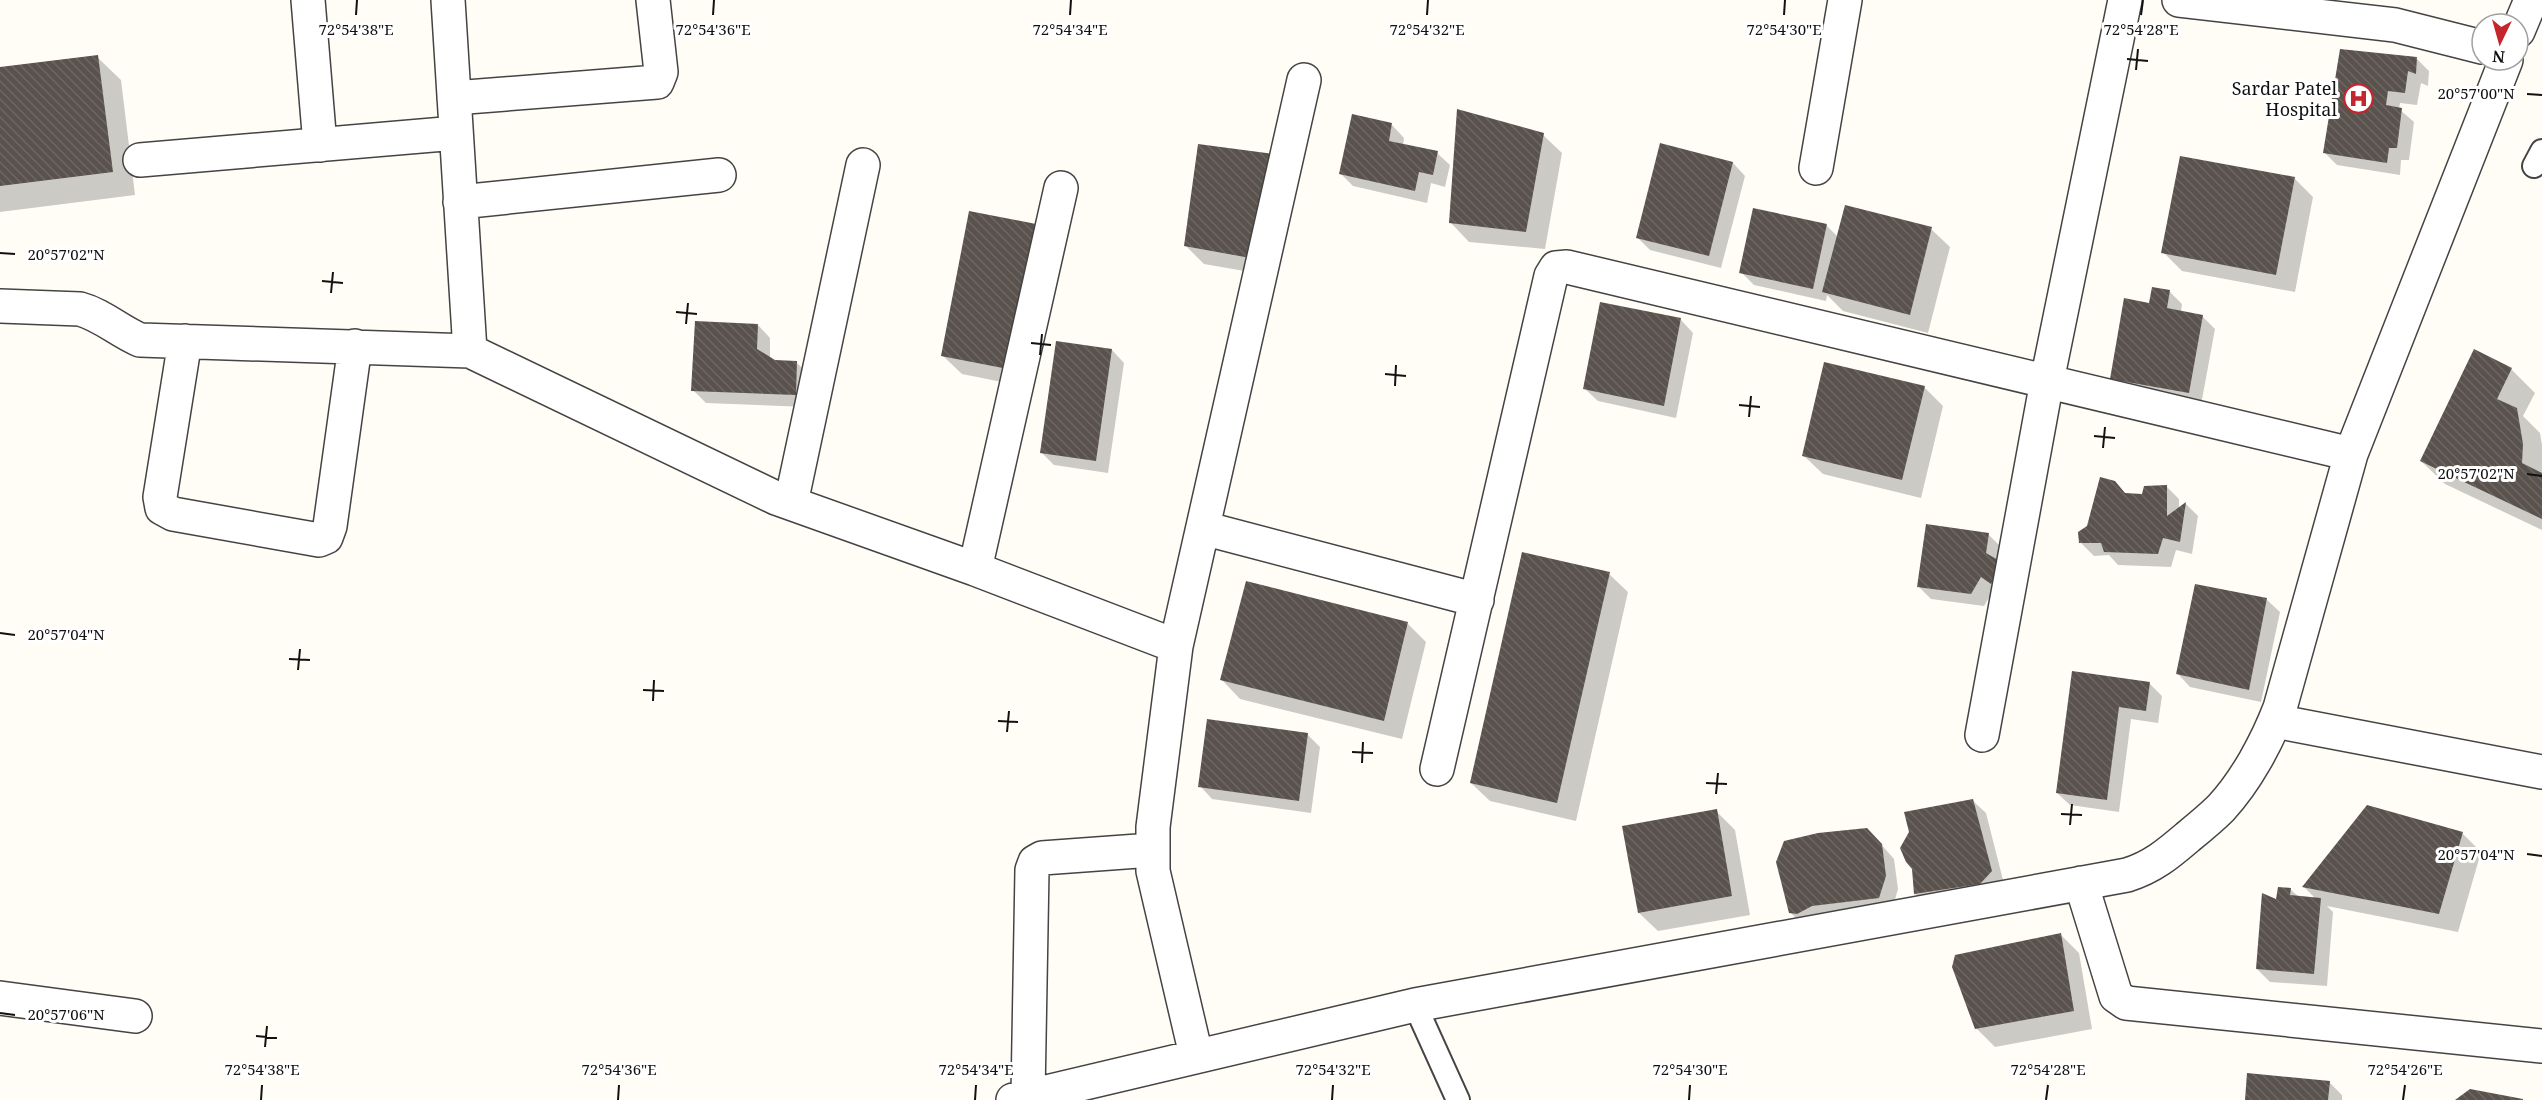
<svg xmlns="http://www.w3.org/2000/svg" width="2542" height="1100" font-family="'Noto Serif',serif">
<defs>
<pattern id="building-back-hatch" width="6" height="6" patternUnits="userSpaceOnUse" patternTransform="scale(1.5)"><rect width="6" height="6" fill="#5a524d"/><path d="M-1 5l2 2M0 0l6 6M5-1l2 2" fill="none" stroke="#6d6662"/></pattern>
</defs>
<rect width="100%" height="100%" fill="#fffdf5"/>
<path fill="#0003" d="M97 57 121 80 135 195 0 212V69Z
M2416 58 2429 71 2428 86 2421 83 2417 105 2400 103 2399 109 2414 122 2409 160H2401L2400 175 2337 165 2324 152Z
M1392 125 1404 138 1403 145 1437 153 1450 165 1445 187 1431 183 1427 203 1353 186 1341 174Z
M1543 135 1562 153 1545 249 1469 242 1451 223Z
M1661 145 1733 163 1745 176 1721 268 1650 250 1637 237Z
M1200 146 1274 276 1204 264 1186 246Z
M2294 178 2313 197 2295 292 2182 271 2163 252Z
M971 213 1027 387 962 374 943 356Z
M1826 225 1838 237 1931 229 1950 247 1928 333 1843 311 1827 295 1826 301 1754 285 1741 272Z
M2169 291 2182 304 2181 312 2202 316 2215 329 2201 405 2124 391 2111 379 2151 304Z
M1681 320 1693 333 1676 418 1598 401 1585 389Z
M758 325 770 338V359L775 362H796L809 375 808 407 706 403 693 390Z
M1112 350 1124 363 1108 473 1054 465 1042 453Z
M2511 369 2535 393 2523 416 2540 433 2542 445V530L2445 484 2421 461Z
M1924 387 1943 406 1921 498 1823 474 1804 456Z
M2114 482 2127 495 2143 496 2166 486 2179 499V509L2186 504 2198 516 2192 554 2176 550 2171 567 2118 565 2109 555 2094 556 2081 543Z
M1988 534 2001 547 1994 589 1984 606 1931 599 1918 586Z
M1609 574 1628 592 1576 821 1490 801 1471 783Z
M1247 583 1408 624 1426 642 1402 739 1240 699 1222 680Z
M2196 585 2267 600 2280 612 2261 702 2190 687 2178 674Z
M2073 673 2149 683 2162 696 2158 723 2131 719 2119 812 2070 805 2057 793Z
M1307 734 1320 747 1311 813 1212 799 1200 786Z
M1973 801 1986 813 2004 884 1928 906 1915 894Z
M1716 811 1735 830 1750 915 1658 931 1639 913Z
M2462 833 2481 852 2458 932 2327 906 2333 912 2327 986 2270 982 2257 969 2278 902 2290 889 2299 897 2316 899 2304 887Z
M1880 843 1894 859 1898 889 1892 910 1803 925 1790 912Z
M2060 934 2079 953 2092 1029 1995 1047 1976 1028Z
M2329 1082 2342 1095V1100H2246Z"/>
<path fill="url(#building-back-hatch)" d="M2340 49 2417 57 2416 74 2408 71 2405 93 2388 91 2386 105 2402 108 2397 148H2389L2387 163 2323 153Z
M98 55 113 172 0 186V67Z
M1457 109 1544 133 1526 232 1449 223Z
M1352 114 1392 123 1389 141 1438 151 1433 175 1419 172 1415 191 1339 174Z
M1660 143 1733 162 1709 256 1636 238Z
M1198 144 1281 155 1256 259 1184 246Z
M2180 156 2295 177 2276 275 2161 253Z
M1845 205 1932 227 1910 315 1822 292Z
M1753 208 1827 224 1813 289 1739 273Z
M969 211 1036 224 1008 369 941 356Z
M2152 287 2170 290 2167 308 2203 315 2189 393 2110 379 2124 298 2149 303Z
M1600 302 1681 318 1664 406 1583 389Z
M695 321 758 324 757 349 775 360 797 361 796 395 691 391Z
M1056 341 1112 349 1096 461 1040 453Z
M2474 349 2512 368 2497 399 2517 408 2523 444 2522 463 2542 473V519L2420 461Z
M1824 362 1925 386 1902 480 1802 456Z
M2100 477 2115 481 2125 493 2142 494 2144 486 2167 485V516L2186 502 2180 542 2163 538 2158 554 2104 552 2101 543H2079L2078 532 2087 526Z
M1926 524 1989 533 1986 553 2003 563 1991 584 1981 577 1971 594 1917 587Z
M1522 552 1610 572 1557 803 1470 783Z
M1246 581 1408 622 1384 721 1220 680Z
M2195 584 2267 598 2249 690 2176 674Z
M2072 671 2150 682 2146 711 2119 707 2107 800 2056 793Z
M1207 719 1308 733 1299 801 1198 787Z
M1973 799 1992 871 1980 884 1914 894 1912 869 1906 862 1900 848 1909 832 1904 812Z
M2367 805 2463 832 2439 914 2302 887Z
M1717 809 1732 896 1638 913 1622 826Z
M1867 828 1882 844 1886 876 1879 898 1812 906 1797 914 1789 913 1776 862 1784 841 1818 833Z
M2278 887 2291 888 2290 895 2321 898 2314 974 2256 969 2262 893 2276 899Z
M2061 933 2074 1011 1975 1029 1952 967 1955 955Z
M2247 1073 2330 1081 2328 1100H2245Z
M2470 1089 2523 1099V1100H2455Z"/>
<g fill="none" stroke-linecap="round" stroke-linejoin="round">
<defs>
<path id="lane" d="M2534 166 2542 151
M1415 1005 1458 1100"/>
<path id="street" d="M308 0 320 145
M448 0 470 351
M2179 0 2395 25 2482 47
M2518 31 2531 0
M454 98 657 82 661 72 653 0
M140 160 456 133
M1816 168 1845 0
M460 202 719 175
M0 306 80 309C102 315 119 331 140 340L470 351 776 498 975 569 1176 646
M185 341 160 497 162 508 173 514 319 540 326 537 330 526 355 346
M791 503 863 165
M1203 528 1477 600
M975 569 1061 188
M2275 721 2542 772
M1982 735 2047 381 2125 0
M1437 769 1551 276 1556 268 1567 267 2351 454
M2081 883 2116 996 2126 1003 2542 1046
M0 998 135 1016
M1196 1055 1153 871V827L1176 646 1304 80
M1028 1095 1032 870 1035 862 1042 858 1152 850
M1013 1100 1415 1005 2127 875C2153 867 2169 853 2189 836 2200 827 2211 818 2221 808 2246 781 2267 742 2280 708L2351 454 2506 60"/>
</defs>
<use href="#lane" stroke="#444" stroke-width="26"/>
<use href="#street" stroke="#444" stroke-width="36"/>
<use href="#lane" stroke="#fff" stroke-width="22"/>
<use href="#street" stroke="#fff" stroke-width="33"/>
</g>
<path fill="none" stroke="#111" stroke-width="2" d="M356 15 357 0M713 15 714 0M1070 15 1071 0M1427 15 1428 0M1784 15 1785 0M2141 15 2143 0M2127 59 2148 61M2136 70 2138 49M2527 94 2542 95M0 253 15 254M322 281 343 283M331 293 333 272M676 312 697 314M686 324 688 303M1031 343 1051 345M1040 355 1042 334M1385 374 1406 376M1395 386 1396 365M1739 405 1760 407M1749 417 1751 396M2094 436 2115 438M2103 448 2105 427M2527 474 2542 476M0 633 15 635M289 659 310 660M298 670 300 649M643 690 664 691M653 701 654 680M998 721 1018 722M1007 732 1009 711M1352 752 1373 753M1362 763 1363 742M1706 783 1727 784M1716 794 1718 773M2061 814 2082 815M2070 825 2072 804M2527 854 2542 856M0 1013 15 1015M256 1036 277 1038M265 1047 267 1026M261 1100 262 1085M618 1100 619 1085M975 1100 976 1085M1332 1100 1333 1085M1689 1100 1690 1085M2046 1100 2048 1085M2403 1100 2405 1085"/>
<defs>
<symbol id="hospital-ring" viewBox="-11 -11 22 22"><circle r="9.5" fill="#fff" stroke="#c4262e" stroke-width="1.5"/><path d="M-5-5h3v3.5h4V-5h3V5h-3V1.5h-4V5h-3Z" fill="#c4262e"/></symbol>
</defs>
<g fill-rule="evenodd">
<use href="#hospital-ring" x="2342" y="82" width="33" height="33"/>
</g>
<g text-anchor="middle" dominant-baseline="central" stroke-width="6" stroke-linejoin="round" paint-order="stroke">
<g font-size="18" fill="#111" stroke="#fff" text-anchor="end">
<text x="2337" y="88">Sardar Patel<tspan x="2337" dy="21">Hospital</tspan></text>
</g>
</g>
<g font-size="15" text-anchor="middle" fill="#111" stroke="#fff" stroke-width="6" stroke-linejoin="round" paint-order="stroke">
<text x="356" y="35">72°54'38"E</text>
<text x="713" y="35">72°54'36"E</text>
<text x="1070" y="35">72°54'34"E</text>
<text x="1427" y="35">72°54'32"E</text>
<text x="1784" y="35">72°54'30"E</text>
<text x="2141" y="35">72°54'28"E</text>
<text x="2476" y="99">20°57'00"N</text>
<text x="66" y="260">20°57'02"N</text>
<text x="2476" y="479">20°57'02"N</text>
<text x="66" y="640">20°57'04"N</text>
<text x="2476" y="860">20°57'04"N</text>
<text x="66" y="1020">20°57'06"N</text>
<text x="262" y="1075">72°54'38"E</text>
<text x="619" y="1075">72°54'36"E</text>
<text x="976" y="1075">72°54'34"E</text>
<text x="1333" y="1075">72°54'32"E</text>
<text x="1690" y="1075">72°54'30"E</text>
<text x="2048" y="1075">72°54'28"E</text>
<text x="2405" y="1075">72°54'26"E</text>
</g>
<g transform="translate(2500 42) rotate(185)"><circle r="28" fill="#ffffff" stroke="#a0a0a0" stroke-width="1.5"/>
<path d="M0-4.5L10 22L0 15L-10 22Z" fill="#c4262e"/>
<text y="-9" font-size="16" font-weight="bold" text-anchor="middle" fill="#111111">N</text>
</g>
</svg>
